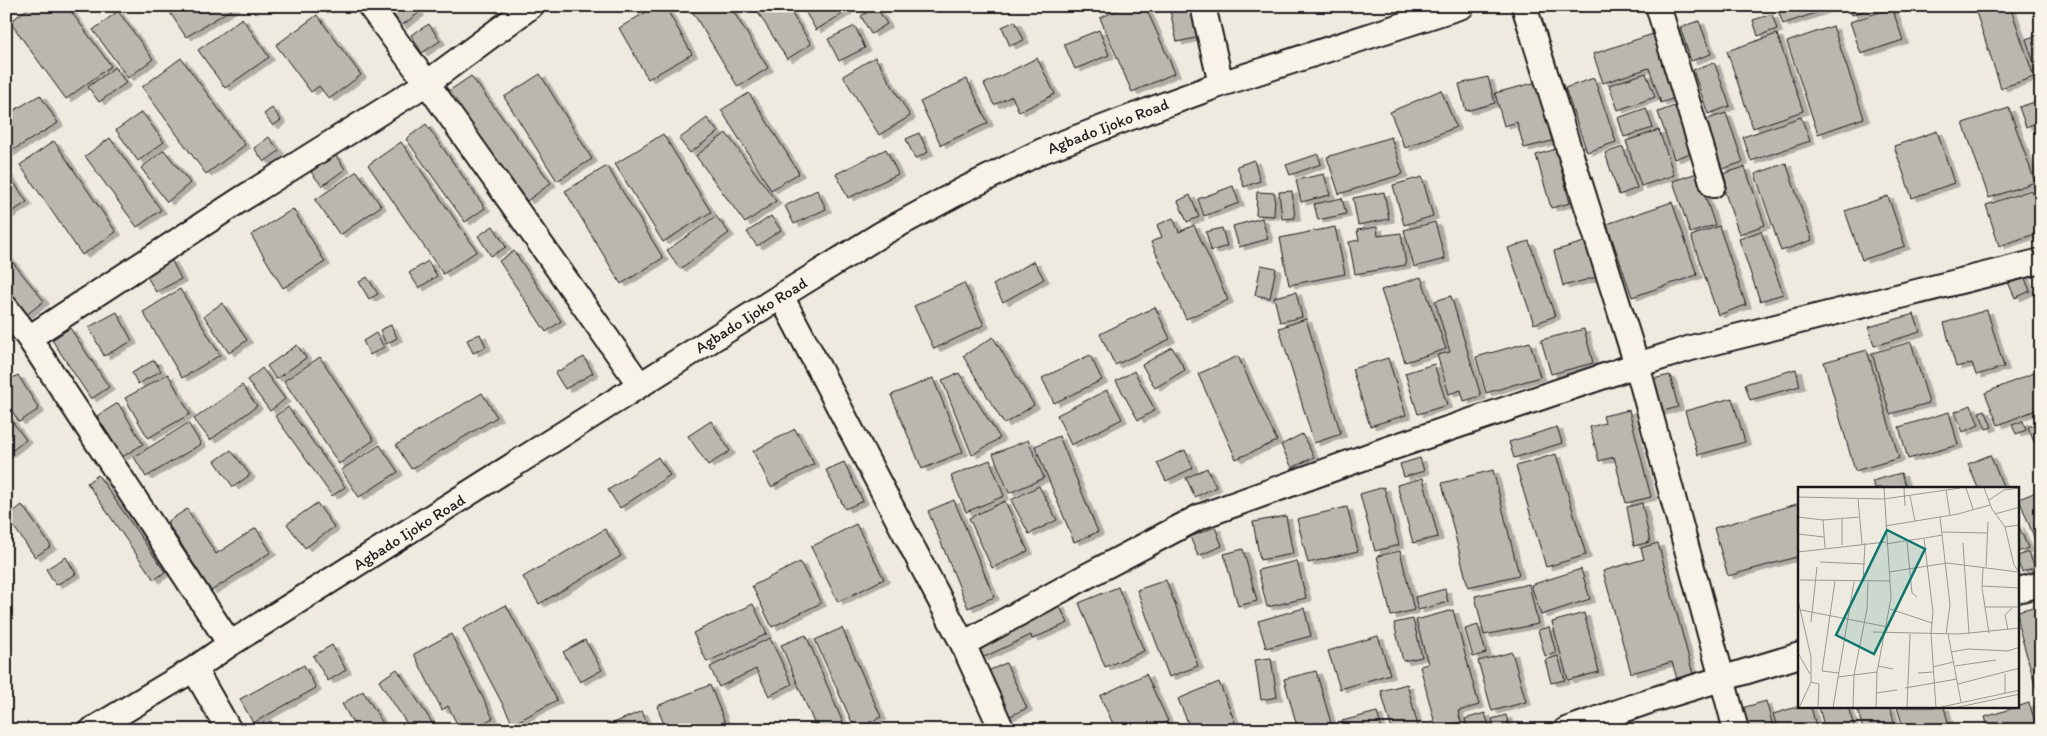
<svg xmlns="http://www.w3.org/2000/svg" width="2047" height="736" font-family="Itim,sans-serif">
<defs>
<filter id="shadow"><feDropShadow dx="5.5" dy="3" stdDeviation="0" flood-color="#0004"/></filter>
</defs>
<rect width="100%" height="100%" fill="#eeeae0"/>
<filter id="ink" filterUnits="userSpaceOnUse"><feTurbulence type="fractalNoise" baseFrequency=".02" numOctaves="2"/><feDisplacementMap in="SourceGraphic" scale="10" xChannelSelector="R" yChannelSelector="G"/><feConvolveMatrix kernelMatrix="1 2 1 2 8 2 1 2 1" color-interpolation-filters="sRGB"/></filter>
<g filter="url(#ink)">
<path fill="#bab7af" stroke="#1c1c1c" filter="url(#shadow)" d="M31 6H67L111 66 66 99 10 22Z
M169 6H234L235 7 186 37 167 8Z
M388 6H415L419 13 401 26Z
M656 6H665L692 54 648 79 619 28Z
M689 6H730L768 68 738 87Z
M754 6H787L811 44 787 59Z
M802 6H845L847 11 816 30Z
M1126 6H1145L1175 73 1132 92 1100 18Z
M1169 6H1194L1200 37 1177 42Z
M1780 6H1827V9L1783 24 1777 7Z
M1849 6H1877L1852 15Z
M1974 6H2010L2034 77 2001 88Z
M876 7 887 24 871 34 861 16Z
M1892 8 1903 40 1861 54 1850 22Z
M118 11 153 59 128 78 93 30Z
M1772 14 1777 29 1758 36 1753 20Z
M317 15 361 75 329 99 319 86 311 92 276 45Z
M242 18 269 57 225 88 198 50Z
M1015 21 1024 40 1010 46 1002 27Z
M1699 21 1711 54 1691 61 1680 27Z
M429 24 440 41 422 53 411 35Z
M855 26 865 48 839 61 828 39Z
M1833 26 1864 118 1818 134 1787 42Z
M1099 30 1109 55 1075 69 1064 44Z
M1662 31 1683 95 1661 103 1649 68 1603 83 1593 54Z
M1777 34 1803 111 1753 128 1727 51Z
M2041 34V60L2034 63 2026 39Z
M875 57 910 116 879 135 843 76Z
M181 58 245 145 206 174 142 87Z
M1037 58 1055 94 1019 112 1012 96 994 105 984 84Z
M1714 62 1730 106 1708 114 1693 70Z
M115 67 126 83 99 102 88 87Z
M1646 73 1655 97 1618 110 1609 85Z
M540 74 592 159 557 181 504 97Z
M471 76 551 183 527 201 446 93Z
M1488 77 1495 103 1466 111 1459 84Z
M1594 78 1616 142 1587 152 1565 88Z
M967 79 988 123 941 145 920 102Z
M1537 82 1552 141 1524 148 1517 122 1504 126 1495 93Z
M1441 90 1456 127 1405 148 1390 112Z
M749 93 799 173 771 190 721 110Z
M40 95 58 123 8 153 6 150V115Z
M2041 100V121L2026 127 2019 107Z
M1680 104 1696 151 1674 159 1658 112Z
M272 108 281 120 273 126 264 114Z
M1646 108 1653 128 1624 137 1618 118Z
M2009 108 2035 182 1989 198 1963 123Z
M142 112 164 142 138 161 116 130Z
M1726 113 1743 162 1722 169 1705 120Z
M1801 117 1810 141 1751 161 1743 137Z
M707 118 718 132 690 153 679 139Z
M426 124 485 208 465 222 406 139Z
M1659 130 1674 175 1641 186 1626 141Z
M1937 131 1954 183 1912 198 1894 146Z
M726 133 776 201 745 223 696 156Z
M919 133 928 152 915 159 906 139Z
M663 134 711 212 663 242 615 164Z
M269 137 279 151 264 162 254 148Z
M1391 137 1403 174 1339 194 1327 157Z
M110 138 161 210 137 227 85 156Z
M54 141 116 232 82 255 20 165Z
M401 142 477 251 443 274 368 165Z
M1623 147 1637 188 1619 195 1605 153Z
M886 149 898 174 848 198 836 174Z
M1556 149 1570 203 1551 208 1536 155Z
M164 150 190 183 167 202 141 168Z
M335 154 345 169 322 186 311 172Z
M1318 154 1321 164 1290 175 1286 165Z
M1254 160 1260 181 1244 187 1237 166Z
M1786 163 1812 240 1781 251 1755 174Z
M607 166 663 258 621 284 565 191Z
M1745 167 1765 225 1739 234 1719 175Z
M6 171 27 202 6 216Z
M357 171 381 206 340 235 315 200Z
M1697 173 1715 225 1690 233 1673 181Z
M1324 174 1330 195 1301 202 1296 180Z
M1422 177 1433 216 1404 225 1393 185Z
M1233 186 1239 203 1204 216 1198 199Z
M817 190 826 209 794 224 785 206Z
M2031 190 2041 217V232L1999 246 1986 205Z
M1292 191 1295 218 1282 219 1279 192Z
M1257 192 1275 193 1274 216 1256 215Z
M1384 192 1389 219 1358 225 1353 198Z
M1190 195 1199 217 1187 222 1178 201Z
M1888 196 1905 246 1862 260 1845 211Z
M1342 198 1346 214 1318 220 1314 204Z
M1672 202 1697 275 1632 297 1607 224Z
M293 209 325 262 283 288 251 235Z
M716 216 729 233 680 269 667 250Z
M771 216 781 230 757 246 747 232Z
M1173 218 1179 232 1194 225 1228 300 1186 319 1151 242 1162 237 1157 225Z
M1262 218 1268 239 1239 247 1233 226Z
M1435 222 1445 259 1414 267 1404 230Z
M493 226 506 247 491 256 478 236Z
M1719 226 1746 305 1718 315 1691 236Z
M1335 227 1345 274 1289 285 1280 238Z
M1377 227 1378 236 1401 233 1406 265 1355 274 1349 242 1359 240 1357 230Z
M1222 228 1227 246 1211 251 1206 232Z
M1761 231 1783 294 1760 301 1739 239Z
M1529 241 1555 316 1534 324 1508 248Z
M1587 241 1597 277 1563 286 1554 251Z
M514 251 561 321 546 332 499 261Z
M6 254 44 301 25 316 6 293Z
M171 259 181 279 156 292 145 273Z
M428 261 437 276 419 288 409 273Z
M1034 261 1044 279 1003 302 993 285Z
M1261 265 1276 268 1270 298 1255 295Z
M2024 276 2030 291 2015 298 2008 282Z
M367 277 378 294 369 299 359 282Z
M1421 277 1446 349 1405 362 1381 290Z
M964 283 984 325 934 349 914 306Z
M180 289 220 355 182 378 143 312Z
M1296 292 1302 317 1280 322 1274 297Z
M1451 296 1481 396 1464 401 1461 390 1449 394 1437 355 1450 352 1435 301Z
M222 303 247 340 229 353 204 316Z
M1155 307 1170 339 1115 365 1100 334Z
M1987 310 2004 367 1976 375 1972 363 1956 367 1944 323Z
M117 312 132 341 104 356 89 327Z
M1914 314 1920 332 1874 346 1869 327Z
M1306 319 1341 434 1314 443 1279 328Z
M391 325 397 338 386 344 380 330Z
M70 328 109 387 91 399 52 340Z
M1584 329 1593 363 1551 374 1541 340Z
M376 333 384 347 370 355 363 341Z
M480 334 486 347 473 353 467 340Z
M993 337 1034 405 1004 424 963 356Z
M1530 342 1540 377 1486 393 1476 357Z
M1911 342 1929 403 1890 414 1872 353Z
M297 345 306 358 276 379 267 366Z
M1172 347 1185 370 1155 388 1142 365Z
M1867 350 1899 458 1855 471 1824 362Z
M1090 355 1102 380 1054 403 1042 378Z
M1238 356 1277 441 1236 459 1198 374Z
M320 357 374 440 339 464 284 381Z
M584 357 593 373 565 389 555 373Z
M1388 358 1406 415 1370 426 1352 369Z
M154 360 161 371 138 384 132 373Z
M1434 364 1447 405 1418 414 1405 373Z
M262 368 285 399 270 411 247 380Z
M1796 369 1800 386 1750 400 1745 384Z
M2041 370V408L1998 425 1985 393Z
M1134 371 1155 410 1138 420 1116 381Z
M959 373 1000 438 972 455 942 380Z
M168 374 190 414 148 438 125 398Z
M18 375 39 409 19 422 6 402V382Z
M1670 375 1678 407 1656 413 1648 380Z
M933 378 963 452 922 469 891 395Z
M242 385 257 406 210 440 194 419Z
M1107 390 1122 419 1071 445 1057 415Z
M482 393 497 417 411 469 396 445Z
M1732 398 1745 442 1698 455 1685 411Z
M118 403 143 444 122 457 97 416Z
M1971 405 1979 425 1963 432 1955 412Z
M288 407 345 487 332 496 275 416Z
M1629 410 1651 497 1626 503 1614 457 1599 461 1590 427 1605 423 1603 416Z
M1985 410 1992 427 1986 429 1979 412Z
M1949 412 1958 445 1908 459 1899 427Z
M6 413 26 440 6 455Z
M711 421 730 451 708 465 688 436Z
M2023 421 2026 430 2016 434 2012 425Z
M2041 422V439L2034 442 2028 427Z
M188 423 201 444 146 477 134 457Z
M1557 427 1562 443 1514 458 1509 442Z
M795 429 814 464 771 487 753 451Z
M1302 434 1314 457 1292 468 1281 445Z
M1059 436 1098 532 1074 542 1035 446Z
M1028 440 1044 478 1009 493 993 454Z
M380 445 398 472 359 497 341 470Z
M231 450 250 475 233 487 215 461Z
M1185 450 1193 468 1166 481 1157 463Z
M1556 454 1586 555 1546 567 1516 466Z
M1990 455 2004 488H1978L1968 464Z
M658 457 670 475 620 508 608 490Z
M1420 458 1424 471 1404 477 1400 464Z
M990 460 1004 496 966 512 951 476Z
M844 462 863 501 845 509 826 470Z
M1207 468 1216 487 1195 497 1186 478Z
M1493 470 1519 575 1468 587 1442 483Z
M1901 473 1906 488H1875L1872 481Z
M98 475 165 572 154 580 87 483Z
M1423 478 1438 537 1413 543 1397 485Z
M1039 486 1057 520 1029 534 1011 500Z
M1384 487 1399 545 1375 551 1360 494Z
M2041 490V540L2036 542 2019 499Z
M954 500 994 597 968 608 928 511Z
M1005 501 1028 551 992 568 969 518Z
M317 503 334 527 305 548 287 524Z
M1642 503 1650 542 1634 546 1627 507Z
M1800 503V556L1728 576 1714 528Z
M22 505 51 546 35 557 7 517Z
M1347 507 1358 551 1308 563 1297 519Z
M187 509 216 554 256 528 271 552 211 591 167 522Z
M1286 516 1293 554 1260 560 1253 522Z
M856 524 884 579 838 602 811 547Z
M2018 524 2028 548 2018 552Z
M1215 527 1222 546 1198 556 1190 537Z
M605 529 621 556 539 604 523 577Z
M1658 543 1693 674 1677 679 1672 662 1631 673 1603 571 1644 559 1641 548Z
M1243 549 1257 601 1238 606 1224 554Z
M1400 551 1414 610 1391 616 1377 556Z
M2028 552 2035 567 2022 572 2018 563V556Z
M66 557 76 574 56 585 46 569Z
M1297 561 1306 598 1267 607 1258 570Z
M800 562 821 603 772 627 752 586Z
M1581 569 1590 599 1541 615 1531 585Z
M1166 580 1198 666 1169 677 1137 590Z
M1529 584 1538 624 1484 635 1475 596Z
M1118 587 1144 651 1105 667 1079 603Z
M1445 589 1448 602 1418 610 1415 597Z
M753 604 767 634 707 662 693 633Z
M506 605 557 700 513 724 463 629Z
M1059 605 1068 623 1032 639 1031 635 982 658 976 644Z
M2041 605V704L2018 625V611Z
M1304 608 1311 636 1266 648 1258 621Z
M1453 610 1479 705 1458 711 1461 722 1436 728 1420 666 1428 664 1416 620Z
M1584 613 1599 672 1568 680 1552 622Z
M1413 619 1422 657 1403 661 1394 623Z
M1478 625 1486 653 1473 657 1465 629Z
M1549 627 1556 653 1545 656 1538 630Z
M842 628 881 717 855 729 815 640Z
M451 634 493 718 470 730H460L448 706 442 710 414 654Z
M806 635 846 730H817L781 645Z
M1378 636 1390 674 1340 689 1328 651Z
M770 638 792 684 769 696 756 669 719 687 710 667Z
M585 640 602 670 580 682 563 652Z
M332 645 346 670 328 681 313 656Z
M1512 652 1526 702 1492 711 1478 661Z
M1558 656 1565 680 1551 683 1545 660Z
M1271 658 1277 697 1261 700 1255 660Z
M1006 663 1027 708 1008 717 979 675Z
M304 665 316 688 253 723 240 699Z
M397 669 437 730H411L379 681Z
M1316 671 1333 730H1298L1284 679Z
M1146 674 1168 721 1150 730H1116L1100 696Z
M1219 682 1238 730H1191L1178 699Z
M1407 684 1419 730H1392L1381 691Z
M710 685 728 730H666L657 706Z
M363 691 387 730H357L342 704Z
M1766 701 1774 730H1749L1742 708Z
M2029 703 2038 730H1989L1985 717Z
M1800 706 1811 707 1817 730H1778L1773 714Z
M1819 707H1848L1855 730H1825Z
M1857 707H1890L1896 730H1863Z
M1897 707H1944L1950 730H1904Z
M642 711 650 730H597Z
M1377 712 1382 730H1344L1342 721Z
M1485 713 1490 730H1468L1465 719Z
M1506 715 1510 730H1495L1492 719Z
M271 721 275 730H256L255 729Z"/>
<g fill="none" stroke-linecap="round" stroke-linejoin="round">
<defs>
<path id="street" d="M370 6 427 83 640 385
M1203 6 1221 84
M1524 6 1637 365 1736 730
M1658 6 1713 185
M781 296 963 644 1002 730
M6 308 29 338 230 644
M29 338 240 200 427 83 531 6
M2018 590 2041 584
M963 644 1085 577 1199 517 1385 450 1637 365 1691 348 2041 261
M194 669 229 730
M92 730 194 669 230 644 781 296 883 233 961 191 1042 151 1126 119 1221 84 1462 6
M1566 730 1652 700 1800 655"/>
</defs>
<use href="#street" stroke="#1c1c1c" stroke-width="28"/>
<use href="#street" stroke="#f7f3e8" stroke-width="24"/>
</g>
</g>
<g text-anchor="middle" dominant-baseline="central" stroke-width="4.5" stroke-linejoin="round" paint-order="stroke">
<g font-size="16" fill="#1c1c1c" stroke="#f7f3e8">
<text transform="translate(1108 126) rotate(-21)">Agbado Ijoko Road</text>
<text transform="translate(751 315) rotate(-32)">Agbado Ijoko Road</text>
<text transform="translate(409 532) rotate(-32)">Agbado Ijoko Road</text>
</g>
</g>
<g transform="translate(1798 487)">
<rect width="221" height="221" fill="#eeeae0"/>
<path fill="none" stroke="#9a9892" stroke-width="1" d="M106 1 107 19M168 1 175 22M186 1 194 22 207 40 216 78 221 85M148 3 152 28M112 9 117 34M0 10 86 12 162 1M60 12 64 57M191 13 206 3 222 1M197 27 222 20M0 30 25 33 62 30M142 30 152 118 148 147M44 31V58M25 33 27 61M87 39 160 27 192 18M207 40 222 38M144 45 189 46M0 47 26 50M126 52 135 125 133 147 138 221M109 55 114 106 119 110M165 56 171 147M88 57 145 48M0 65 88 55M22 75 67 77M185 80 184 101 191 146M188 80 190 35M91 85 149 76 220 85M2 93 92 94M37 94 24 184 41 186M65 95 67 56M184 99 222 101M0 113 13 170V195L1 221M187 120H222M92 122 134 136M3 123 90 140M13 135 19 80M210 143 207 128 214 121M75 145 161 147 222 141M150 147 163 215M153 165 170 162 210 164 222 160M0 166 12 187M80 179 95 182M157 179 198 173M135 180 155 175M120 186 135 185M207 187V206M40 190 79 185M13 195 21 197 20 221M160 197 222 181M107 201 159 192M78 206 99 203M35 221 56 95M55 221 56 188 69 122 70 95M78 221 79 185 93 111 86 1M109 221 112 147M139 221 222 203M156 221 222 207"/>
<path fill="#0f766e" fill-opacity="0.15" stroke="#0f766e" stroke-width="2.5" d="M89 43 127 62 76 167 38 148Z"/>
<rect width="221" height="221" fill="none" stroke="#1c1c1c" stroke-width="2.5"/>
</g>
<rect width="2047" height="736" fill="none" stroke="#f7f3e8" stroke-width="25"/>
<rect x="12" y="12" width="2022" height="711" fill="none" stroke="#1c1c1c" stroke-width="2" filter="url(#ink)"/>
</svg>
